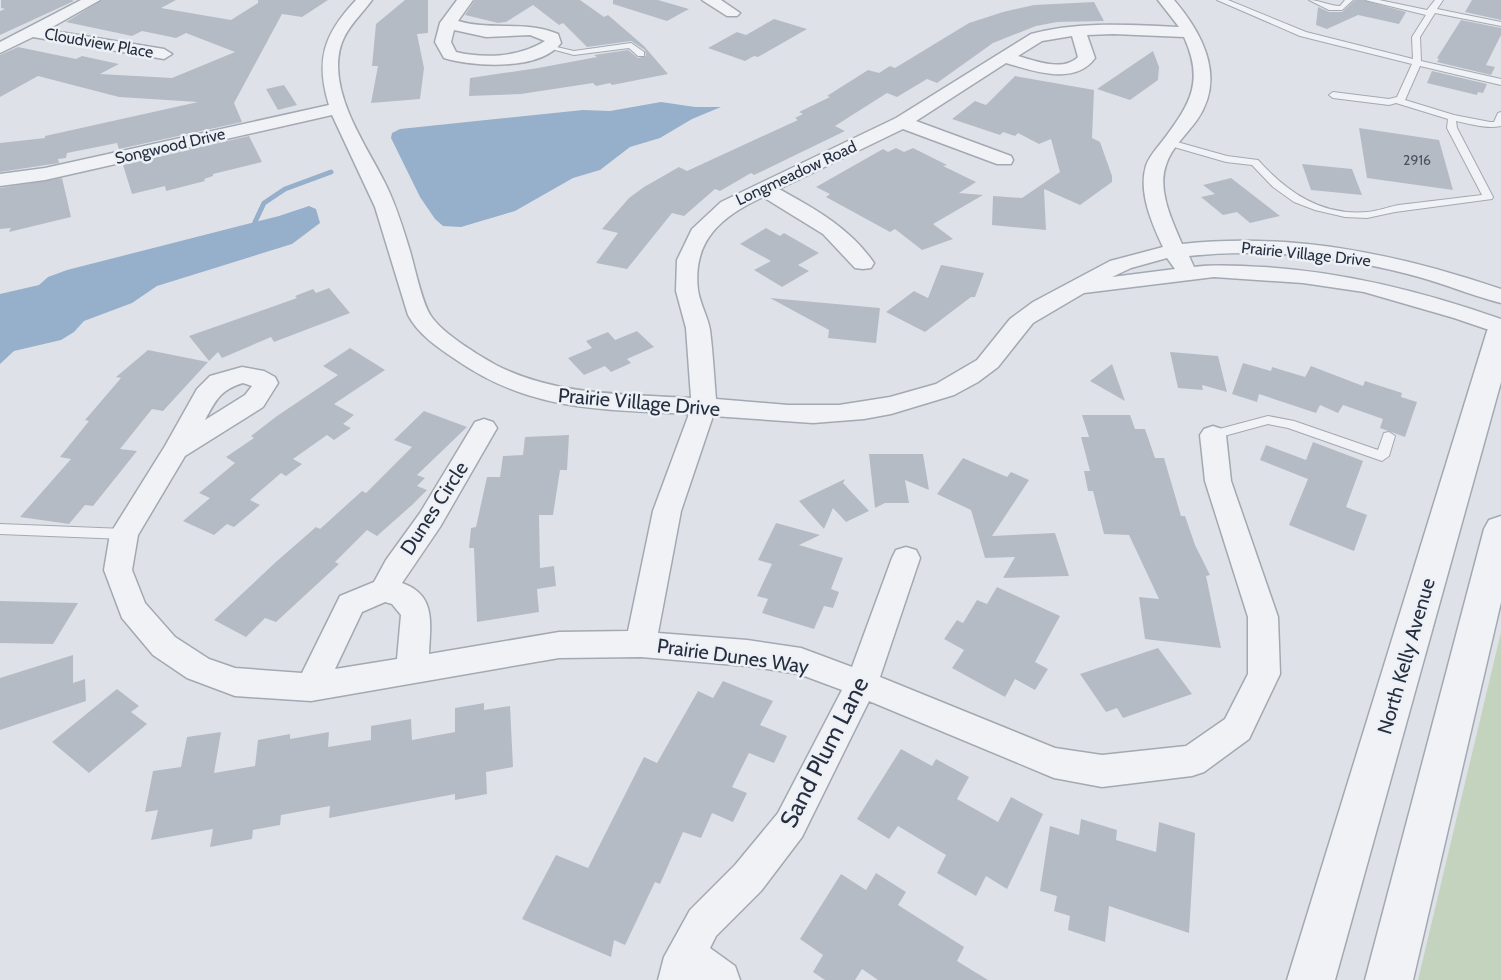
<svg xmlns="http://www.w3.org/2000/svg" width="1501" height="980" font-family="Cabin,sans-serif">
<rect width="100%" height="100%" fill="#dee2e8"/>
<path fill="#c3d3be" d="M1501 632V980H1418Z"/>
<path fill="#96afcb" d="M661 102 695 107H721L692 119 660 138 630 147 600 170 573 178 515 211 461 227 443 226 435 219 420 197 391 138 392 133 400 129 583 110 610 111Z
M309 206 316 209 320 223 292 244 157 286 132 303 84 321 74 332 61 340 14 351 0 364V294L39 285 48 277 67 270 279 216Z"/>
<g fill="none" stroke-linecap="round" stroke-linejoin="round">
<path stroke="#96afcb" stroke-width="5" d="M255 222 264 203 285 189 331 172"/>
</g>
<path fill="#b5bbc5" d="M1 0H72L74 1 0 35V11L5 9 1 8Z
M102 0H176L161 8 231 20 258 3V0H328L302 17 282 14 234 103 242 122 119 149 117 143 67 153 66 158 58 159 59 163 0 172V143L45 138V136L198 102 119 97 38 76 0 97V55L18 47 76 59 82 56 119 64 100 74 172 78 235 52 186 33 176 38 142 31 132 36 66 22Z
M405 0H428V33L417 34 424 68 420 99 371 103 378 66H372L376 24Z
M475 0H580L604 17 608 15 644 46 668 74 612 85 610 83 596 86 593 83 521 94 469 96 470 78 538 68 597 57 594 55 628 50 638 58 646 56 645 50 631 41 587 47 563 23 559 25 533 5 506 22 498 23 465 15Z
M613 0H658L689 9 667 21 613 4Z
M1355 0H1363L1406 12 1399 24 1358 15 1327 29 1316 25 1318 7 1329 12H1342Z
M1472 0H1501V20L1465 12Z
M1094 2 1104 21 1057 22 1036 26 993 43 937 83 927 79 897 97 887 93 835 126 845 131 754 175 751 173 720 191 715 189 684 216 672 213 627 269 596 263 618 233 602 229 629 198 644 187 679 167 687 171 798 120 795 118 803 114 799 112 830 97 827 96 868 70 879 73 890 66 895 68 969 23 1003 12 1034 5Z
M774 19 807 29 758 57 754 56 745 61 708 48 737 32 746 35Z
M1461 20 1501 28V35L1486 65 1495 67 1491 75 1437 62 1439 59 1437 58Z
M1153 51 1159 67 1158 80 1130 100 1097 89Z
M1432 71 1487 84 1483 93 1478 92 1477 95 1427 83Z
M1015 76 1094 90 1092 138 1100 142 1112 176V182L1080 205 1044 189 1046 230 992 225 993 196 1022 198 1060 172 1051 139 1039 144 1018 133 1015 136 1003 132 1000 135 952 119 975 101 986 105Z
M284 85 297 105 278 110 266 89Z
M1359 128 1439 140 1453 190 1367 178Z
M249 136 262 162 213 174V176L204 179 205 181 166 191 165 186 132 194 123 165Z
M896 148 904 152 913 148 947 165 943 166 976 182 959 193 983 195 933 224 953 239 922 250 895 229 890 232 826 197 830 194 816 187 883 149 888 152Z
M1302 164 1352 169 1362 195 1311 190Z
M62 178 71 217 9 232 11 228 0 229V188Z
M1231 178 1280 216 1250 223 1237 212 1223 215 1201 197 1215 194 1203 185Z
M766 228 780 236 784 233 819 253 798 265 809 271 782 287 754 270 771 261 740 244Z
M941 265 984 273 975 297H971L925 332 886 312 914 291 928 298Z
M329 288 350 313 274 342 271 337 222 358 218 352 209 361 189 336 297 298 295 296 313 289 316 293Z
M770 298 880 308 876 343 828 338 829 330Z
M637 331 654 347 627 359 631 363 611 372 605 366 584 375 568 358 592 348 586 341 608 332 615 340Z
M350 348 385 370 334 404 354 415 343 424 351 428 334 440 327 435 293 459 302 464 286 476 281 473 250 500 260 505 234 527 227 524 214 535 183 521 210 498 199 493 235 463 226 457 254 438 251 436 277 416 338 375 323 366Z
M148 350 208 362 163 411 152 409 120 449 137 451 93 506 85 505 69 524 20 517 71 459 60 457 89 421 85 420 121 378 116 377Z
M1170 352 1218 356 1227 392 1202 385 1203 390 1178 388Z
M1243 363 1271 371 1272 367 1305 377 1311 366 1363 386 1365 381 1402 393 1401 397 1417 402 1405 437 1380 428 1383 419 1343 405 1338 413 1320 405 1316 413 1259 394 1257 402 1232 394Z
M1112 364 1125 401 1090 381Z
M424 411 467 427 417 475 425 478 417 486 427 490 412 505 377 536 367 530 335 562 339 564 276 622 265 618 246 637 214 620 277 561 316 527 320 529 362 491 366 493 412 447 394 440Z
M1082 415H1130L1135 429H1145L1155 458H1164L1181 516H1185L1195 545 1210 575 1206 576 1221 648 1145 639 1139 597 1159 599 1129 535 1104 534 1093 491H1088L1084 471H1090L1081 437H1089Z
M569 435 567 470H560L553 515H539L540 568 554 566 556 586 537 589 539 612 477 622 474 548H469L471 528 476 527 487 477H500L503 456 523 455 525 437Z
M1313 442 1363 461 1346 507 1367 515 1354 551 1289 525 1308 479 1260 460 1266 445 1306 460Z
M869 454H923L929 490 905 480 909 503H885L875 508Z
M963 458 1007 477 1011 472 1029 480 992 536 1055 533 1069 576 1003 578 1015 557 985 558 971 510 937 494Z
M845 479 843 483 869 511 846 522 833 508 824 529 799 501Z
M776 523 820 535 799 545 843 558 831 589 839 592 833 608 824 606 814 629 762 613 768 599 757 596 772 564 758 560Z
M997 587 1060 616 1035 662 1048 669 1035 690 1015 679 1005 697 952 668 964 650 944 639 957 620 963 623 977 600 987 604Z
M0 601 78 603 53 644 0 643Z
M1158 648 1192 694 1123 718 1117 708 1106 712 1080 674Z
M73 655V683L85 679 86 701 0 730V678Z
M723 681 773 701 760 725 787 736 774 763 749 753 732 787 747 793 733 822 712 813 701 838 683 832 660 884 655 882 625 945 614 940 611 957 522 919 556 855 588 868 644 757 657 763 698 691 713 698Z
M117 689 139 706 131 712 147 724 89 773 52 742Z
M484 703V710L510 706 513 767 486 772 487 794 455 800V794L329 818 330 806 281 815 280 825 253 830 252 839 210 847 213 829 151 840 158 810 145 812 153 771 181 767 187 737 221 732 214 773 255 766 258 740 290 734V739L329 732 328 747 371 740V726L411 719 412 740 455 732V708Z
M901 749 932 766 936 759 969 777 957 799 998 822 1011 797 1043 814 1007 889 986 876 976 896 937 873 946 855 898 826 889 839 857 819Z
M1081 819 1117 830 1116 840 1156 852 1159 822 1195 833 1189 933 1109 906 1105 942 1068 930 1070 916 1054 911 1057 896 1040 891 1050 826 1079 835Z
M876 873 906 892 898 905 964 947 957 961 988 980H878L862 969 855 980H825L813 972 823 955 800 939 841 874 866 890Z"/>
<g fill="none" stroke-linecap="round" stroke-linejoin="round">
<defs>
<path id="service" d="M1217 0H1228L1306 32 1413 59 1412 37 1426 15 1365 0H1379L1427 10 1435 0H1443L1437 9 1501 22V26L1435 13 1420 37 1421 61 1501 79V85L1420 66 1405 100 1454 115 1490 122H1494L1498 113 1501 112V126C1486 129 1471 124 1456 121L1457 128 1493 197 1492 199 1395 212 1367 218 1345 217 1315 210 1294 202 1273 187 1252 165 1226 162 1167 145 1165 143 1170 140 1227 156 1258 160C1287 192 1321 216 1367 212 1378 211 1388 207 1399 205 1427 202 1454 198 1482 195L1447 128 1448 119 1396 103 1389 105 1333 98 1329 95 1333 92 1389 99 1397 97 1412 64 1300 36Z
M1309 0C1320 0 1329 6 1340 6L1345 0H1353L1342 10H1329Z
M631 43 644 52V56H638L629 48 574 55 544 47 548 45 574 51Z
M1268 416 1294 421 1378 450 1384 433 1389 432 1395 436 1389 456 1382 461 1288 428 1268 424 1213 439 1207 435 1208 432Z
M0 524 124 529 129 530 131 534 129 538 124 539 0 534Z"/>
<path id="minor" d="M81 0H100L47 30 164 49 172 54 164 59 33 37 0 53V42Z
M356 0H372C354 24 338 34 338 67 339 108 367 147 385 183 396 205 403 228 410 251 415 268 422 303 431 316 442 333 478 355 496 365 557 396 624 394 691 398L686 328 676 291 677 260 692 229 721 202 896 118 1031 34C1080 21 1129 25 1179 27L1158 0H1174C1203 34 1226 78 1197 120 1187 134 1171 148 1166 165 1157 190 1172 221 1182 244 1291 232 1398 254 1501 289V303C1470 295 1440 282 1408 274 1337 256 1262 248 1189 256L1194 267C1217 264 1240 266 1263 267 1345 272 1424 292 1501 319V334L1454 318 1364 292 1303 283 1214 277 1084 293 1033 323 998 367 978 382 954 395 891 414 864 419 813 423 713 416 681 511 658 633 747 640 801 648 852 667 892 558 896 550 906 547 916 550 920 558 880 677 1055 748 1102 755 1186 746 1225 719 1248 674V617L1205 481 1200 435 1204 429 1213 426 1222 429 1226 435 1231 481 1278 617 1280 674 1249 739 1204 772 1192 776 1102 787 1054 778 869 701 802 837 761 891 716 936 710 948 735 966 740 980H658L664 957 690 910 735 865 778 813 842 690 799 674 747 666 641 657 559 658 311 701 235 696 187 678 153 655 122 618 104 570 110 534 165 446 197 389 210 376 242 367 264 371 275 377 278 383 263 407 185 456 138 535 132 570 145 603 175 637 209 659 235 668 302 673 340 596 374 582 386 560 420 513 475 422 484 419 493 422 497 428 440 527 402 583C437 595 430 625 429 654L559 632 628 631 653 511 689 414C600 409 531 412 455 359 437 347 418 334 408 315L375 207 332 115 45 180 0 186V174L45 168 329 105C315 60 324 34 356 0ZM1113 34 1184 37C1204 81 1191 103 1164 139 1158 147 1149 156 1146 166 1138 192 1152 224 1163 247L1110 261 1033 302 1010 319 977 360 936 384 890 397 839 405H788L716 399C714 376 713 353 710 330 708 317 700 304 698 290 692 240 722 216 763 197L823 234 855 268 863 269 871 268 874 263C850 228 815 209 779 189L903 129 997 164H1011L1013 160 1011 156 916 121 1006 63C1034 71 1075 86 1095 58L1087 35ZM1072 36 1078 57C1063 72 1036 61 1018 56L1042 41ZM1167 258 1175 269 1112 277 1131 268ZM243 383 252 386 245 395 205 420C216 400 220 390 243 383ZM385 602 392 604 401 615 397 659 335 669 362 612Z
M457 0H473L458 21C492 31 525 20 558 34L561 43C540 71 474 67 444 58L435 42 440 23ZM454 30 486 37 530 35 545 41C519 57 485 59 456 52L451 42Z
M702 0H721L740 13 737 16H727Z"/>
<path id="tertiary" d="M1501 322V382L1335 980H1287L1487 331 1491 325Z
M1501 516V602L1413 980H1365L1484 529 1489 520Z"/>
</defs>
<use href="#service" stroke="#a3a9b2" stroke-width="2"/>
<use href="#minor" stroke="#a3a9b2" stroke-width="3"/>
<use href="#tertiary" stroke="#a3a9b2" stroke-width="3"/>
<use href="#service" fill="#f0f2f6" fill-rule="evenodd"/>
<use href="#minor" fill="#f0f2f6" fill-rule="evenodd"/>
<use href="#tertiary" fill="#f0f2f6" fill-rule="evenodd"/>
</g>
<g text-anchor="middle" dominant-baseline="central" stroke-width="5" stroke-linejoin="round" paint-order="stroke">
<g font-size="14" fill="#4a5261">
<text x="1417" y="160">2916</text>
</g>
<g font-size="16" fill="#262f40" stroke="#edf1f6">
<text transform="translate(99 43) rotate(10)">Cloudview Place</text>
<text transform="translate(170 146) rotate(-13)">Songwood Drive</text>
<text transform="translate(796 173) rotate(-25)">Longmeadow Road</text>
<text transform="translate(1306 254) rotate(6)">Prairie Village Drive</text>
</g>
<g font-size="20" fill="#262f40" stroke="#edf1f6">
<text transform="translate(639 402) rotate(5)">Prairie Village Drive</text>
<text transform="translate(434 508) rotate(-57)">Dunes Circle</text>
<text transform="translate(733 656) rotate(8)">Prairie Dunes Way</text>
<text transform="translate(1406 656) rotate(-74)">North Kelly Avenue</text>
</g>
<g font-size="24" fill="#262f40" stroke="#edf1f6">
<text transform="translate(824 752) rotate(-63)">Sand Plum Lane</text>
</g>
</g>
</svg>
